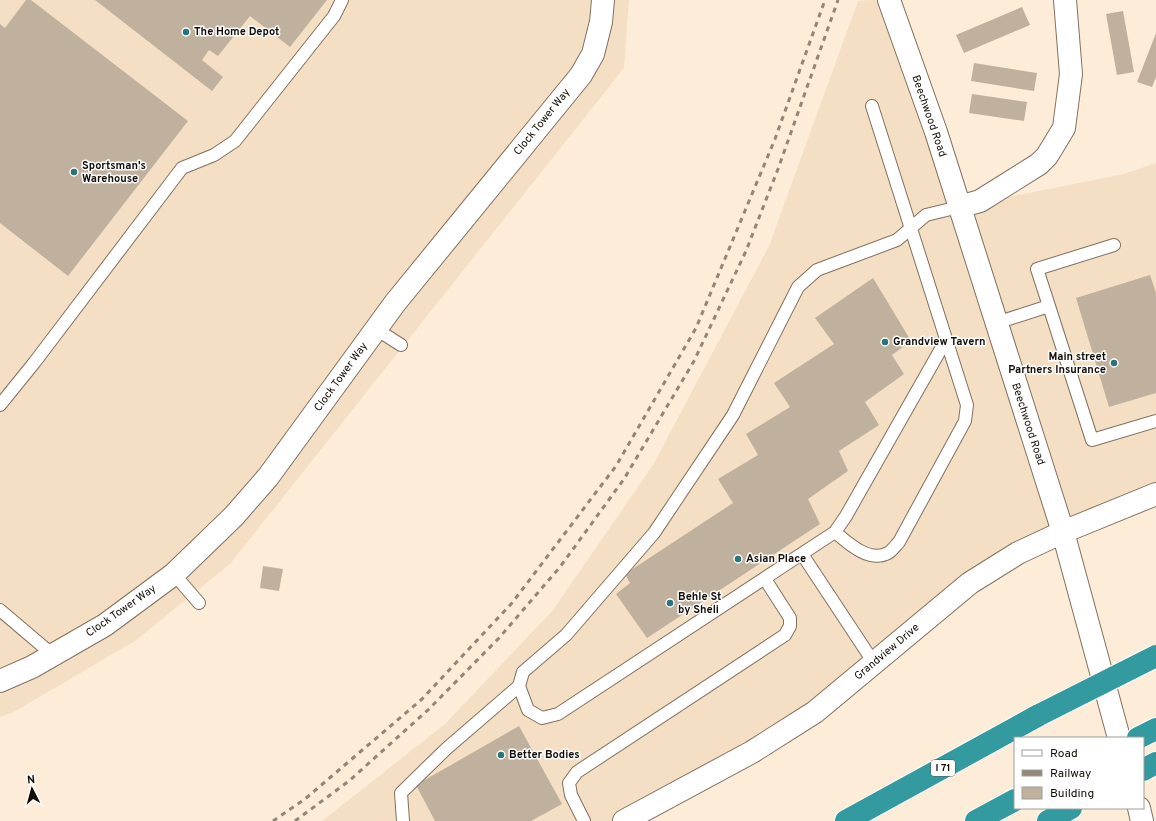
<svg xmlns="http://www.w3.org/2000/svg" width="1156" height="821" font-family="Overpass,sans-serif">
<rect width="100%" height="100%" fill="#fdecd8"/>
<path fill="#f4dfc5" d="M0 0H629L624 68 230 564 135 641 12 713 0 717Z
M869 0H889L959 207 1124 174 1156 163V494L1018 553 815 712 624 821H322L445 724 553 610 653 465 769 246 858 1Z"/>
<path fill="#c0b09e" d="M26 0H31L188 121 68 276 0 223V24L5 28Z
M95 0H327L290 47 250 16 218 56 209 50 202 60 223 77 212 91Z
M1022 7 1030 25 964 53 956 35Z
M1123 11 1134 72 1117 75 1106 14Z
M1156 33V77L1152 87 1137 82Z
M974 63 1037 73 1034 91 971 81Z
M972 94 1027 102 1024 121 969 113Z
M1150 275 1156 293V393L1109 407 1076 298Z
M873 278 911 341 892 355 904 374 865 402 879 425 839 451 848 471 808 499 820 524 647 638 616 594 630 583 625 574 733 503 718 479 758 455 746 434 790 407 774 383 834 344 815 318Z
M263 566 283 569 279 591 260 588Z
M519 726 562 804 531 821H435L416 785Z"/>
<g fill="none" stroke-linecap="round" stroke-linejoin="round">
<defs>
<path id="lane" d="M1049 306 1092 440 1156 421
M996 323 1049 306 1037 269 1114 245
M376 329 401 345
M946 340 846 516 835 532 558 714 542 718 528 710 519 686 523 672 566 635 654 533 733 415 798 287 817 270 897 240 926 215 959 207
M0 405 34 363 182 168 214 155 235 141 334 16 342 0
M835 532C848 543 869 563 888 553 892 551 896 545 899 542L965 421 967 405 872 106
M802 554 874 663
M174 574 199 603
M0 610 53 655
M403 821 401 793 446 749 519 686
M584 821 571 795 569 783 577 772 785 635 790 626V618L765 579"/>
<path id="street" d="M889 0 936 132 1063 532 1119 738
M959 207 980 201 1039 164 1047 156 1064 128 1071 74 1065 0
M0 681 32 667 105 625 174 574 234 516 268 477 395 303 581 75 593 54 601 22 603 0
M1139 808 1142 821
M624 821 752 752 815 712 970 583 1018 553 1063 532 1156 494"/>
<path id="highway" d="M1138 738 1156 729
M1143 770 1156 763
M846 821 1039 715
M976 821 1015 800
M1048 821 1071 808"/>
</defs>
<use href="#lane" stroke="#807160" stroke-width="14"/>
<use href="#street" stroke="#807160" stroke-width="24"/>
<use href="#highway" stroke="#fff" stroke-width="24"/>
<use href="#lane" stroke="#fff" stroke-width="12"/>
<use href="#street" stroke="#fff" stroke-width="22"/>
<use href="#highway" stroke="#339a9f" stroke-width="22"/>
<path stroke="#928678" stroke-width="3" stroke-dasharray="5 5" stroke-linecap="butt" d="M273 821 305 799 422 699 512 603 616 466 696 328 775 139 825 0
M295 821 349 781 429 709 499 638 560 567 624 479 694 361 746 251 778 169 838 0"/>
<defs>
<path id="highway-bridge" d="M1039 715 1156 656"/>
</defs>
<use href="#highway-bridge" stroke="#fff" stroke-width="24" stroke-linecap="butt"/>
<use href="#highway-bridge" stroke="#339a9f" stroke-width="22"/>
</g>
<g fill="#2b7579" stroke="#fff" stroke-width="1.5">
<circle cx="186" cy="32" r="4"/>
<circle cx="74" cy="172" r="4"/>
<circle cx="885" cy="342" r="4"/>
<circle cx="1114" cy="363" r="4"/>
<circle cx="738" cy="559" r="4"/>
<circle cx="670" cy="603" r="4"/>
<circle cx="501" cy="755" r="4"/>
</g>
<g text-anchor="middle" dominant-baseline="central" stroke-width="3" stroke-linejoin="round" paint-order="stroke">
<rect fill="#fff" stroke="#595651" stroke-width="1" x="931" y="760" width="24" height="16" rx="3"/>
<g font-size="10" font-weight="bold" fill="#120d06">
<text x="943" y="768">I 71</text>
</g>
<g font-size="11" font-weight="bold" fill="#120d06" stroke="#fff" text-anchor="start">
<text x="194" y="32">The Home Depot</text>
<text x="82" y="166">Sportsman's<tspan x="82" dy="13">Warehouse</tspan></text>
<text x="893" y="342">Grandview Tavern</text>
<text x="1106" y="357" text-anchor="end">Main street<tspan x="1106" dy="13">Partners Insurance</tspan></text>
<text x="746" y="559">Asian Place</text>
<text x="678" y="597">Behle St<tspan x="678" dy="13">by Sheli</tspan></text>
<text x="509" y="755">Better Bodies</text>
</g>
<g font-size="11" fill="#120d06" stroke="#fff">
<text transform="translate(929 116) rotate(71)">Beechwood Road</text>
<text transform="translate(542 122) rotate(-51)">Clock Tower Way</text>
<text transform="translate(341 377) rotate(-54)">Clock Tower Way</text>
<text transform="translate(1028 424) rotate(72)">Beechwood Road</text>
<text transform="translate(121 611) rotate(-35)">Clock Tower Way</text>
<text transform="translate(887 652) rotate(-40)">Grandview Drive</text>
</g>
</g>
<rect x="1014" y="737" width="130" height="72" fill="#ffffff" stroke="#a09e9b"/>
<rect x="1022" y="750" width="20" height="6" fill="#ffffff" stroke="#a09e9b"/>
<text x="1050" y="757" font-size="12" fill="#120d06">Road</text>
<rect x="1022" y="770" width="20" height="6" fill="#928678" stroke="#a09e9b"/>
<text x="1050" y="777" font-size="12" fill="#120d06">Railway</text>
<rect x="1022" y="787" width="20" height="12" fill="#c0b09e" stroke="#a09e9b"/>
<text x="1050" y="797" font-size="12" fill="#120d06">Building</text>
<g transform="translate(32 789) rotate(354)" stroke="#ffffff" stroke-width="3" paint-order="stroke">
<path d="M0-3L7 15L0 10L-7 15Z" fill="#120d06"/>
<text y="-6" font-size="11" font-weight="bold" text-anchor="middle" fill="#120d06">N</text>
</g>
</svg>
